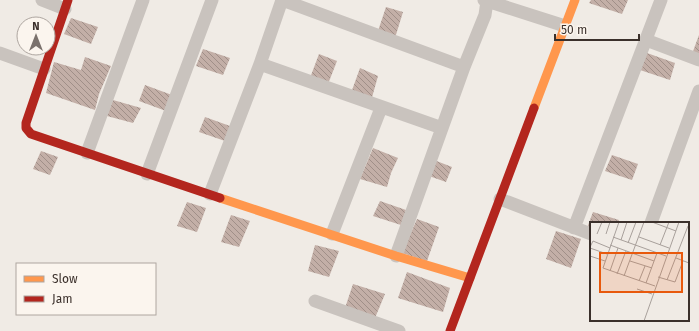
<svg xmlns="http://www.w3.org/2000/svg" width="699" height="331" font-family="'Fira Sans',sans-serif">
<defs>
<pattern id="building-back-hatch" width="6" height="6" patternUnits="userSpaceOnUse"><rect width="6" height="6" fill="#c3afa7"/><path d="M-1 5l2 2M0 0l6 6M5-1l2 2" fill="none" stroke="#a08f88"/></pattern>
</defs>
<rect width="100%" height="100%" fill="#f0ebe5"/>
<path fill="url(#building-back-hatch)" d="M591 0H628L622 14 589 3Z
M386 7 403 12 395 38 378 31Z
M71 18 98 27 91 44 64 34Z
M699 35V56L692 54Z
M203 49 230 58 223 75 196 66Z
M647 53 675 63 670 80 640 70Z
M319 54 337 61 328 84 310 78Z
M85 57 111 66 99 94 95 110 46 93 54 62 81 70Z
M360 68 378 76 371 101 351 93Z
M145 85 172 95 166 111 139 101Z
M113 100 141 108 133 123 107 116Z
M205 117 230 126 225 141 199 132Z
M373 148 398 158 391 173 387 187 360 179Z
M41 151 58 157 50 175 33 169Z
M612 155 638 164 632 180 605 171Z
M434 160 452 167 446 182 429 176Z
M380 201 406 210 401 225 373 216Z
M187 202 206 208 197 232 177 226Z
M593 212 619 220 618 223H591V230L587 228Z
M231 215 250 221 239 247 221 242Z
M417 219 439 227 427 261 402 253Z
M556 231 581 239 571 268 546 259Z
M315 245 339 251 329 277 308 271Z
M407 272 450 288 443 312 398 298Z
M353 284 385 294 375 318 345 308Z"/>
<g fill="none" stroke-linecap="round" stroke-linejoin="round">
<path stroke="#c9c3be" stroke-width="13" d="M42 0 65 9
M282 0 464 67
M484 0 565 26
M646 40 699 60
M0 53 44 69
M260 64 442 128
M87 153 143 0
M147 174 212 0
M210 194 260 64 282 0
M500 199 591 234
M651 223 699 91
M574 228 661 0
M332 234 381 108
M396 256 464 67 485 15 487 1
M315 301 399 331"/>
<path stroke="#ff974d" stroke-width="9" d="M534 108 575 0
M220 198 396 256 470 278"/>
<path stroke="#b3261e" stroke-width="9" d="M68 0 26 123V128L31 134 220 198
M450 331 534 108"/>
</g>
<g transform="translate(590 222)">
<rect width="99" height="99" fill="#f0ebe5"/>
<path fill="none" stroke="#a8a09b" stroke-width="1" d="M29 0 13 46 65 64M62 0 86 9M7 12 12 0M16 12 20 0M23 15 76 34M49 15 79 26M31 18 37 0M38 21 46 0M20 23 64 39M70 23 79 0M0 25 3 19 20 26M0 26 17 32M0 34 15 39M86 36 99 41M40 39 62 46M20 49 28 26M27 52 36 29M34 54 54 0M68 55 85 60 93 39M77 58 98 4M49 59 55 44M56 61 67 31M47 67 62 72M54 99 89 0"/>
<path fill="#e8590c" fill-opacity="0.15" stroke="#e8590c" stroke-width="2" d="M10 31H92V70H10Z"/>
<rect width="99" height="99" fill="none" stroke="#3b302b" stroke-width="2"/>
</g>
<rect x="16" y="263" width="140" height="52" fill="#fbf5ee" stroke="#aea6a0"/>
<rect x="24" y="276" width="20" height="6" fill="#ff974d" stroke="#aea6a0"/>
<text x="52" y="283" font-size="12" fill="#3b302b">Slow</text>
<rect x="24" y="296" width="20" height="6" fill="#b3261e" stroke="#aea6a0"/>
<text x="52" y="303" font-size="12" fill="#3b302b">Jam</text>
<g transform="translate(36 36)"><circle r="19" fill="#fbf5ee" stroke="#aea6a0"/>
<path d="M0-3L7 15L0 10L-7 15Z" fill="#7a716c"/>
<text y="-6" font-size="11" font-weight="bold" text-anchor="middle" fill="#3b302b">N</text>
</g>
<path d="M555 34v6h84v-6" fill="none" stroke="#3b302b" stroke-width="2"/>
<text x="561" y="34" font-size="12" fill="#3b302b" stroke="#fbf5ee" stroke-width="3" paint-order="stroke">50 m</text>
</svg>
